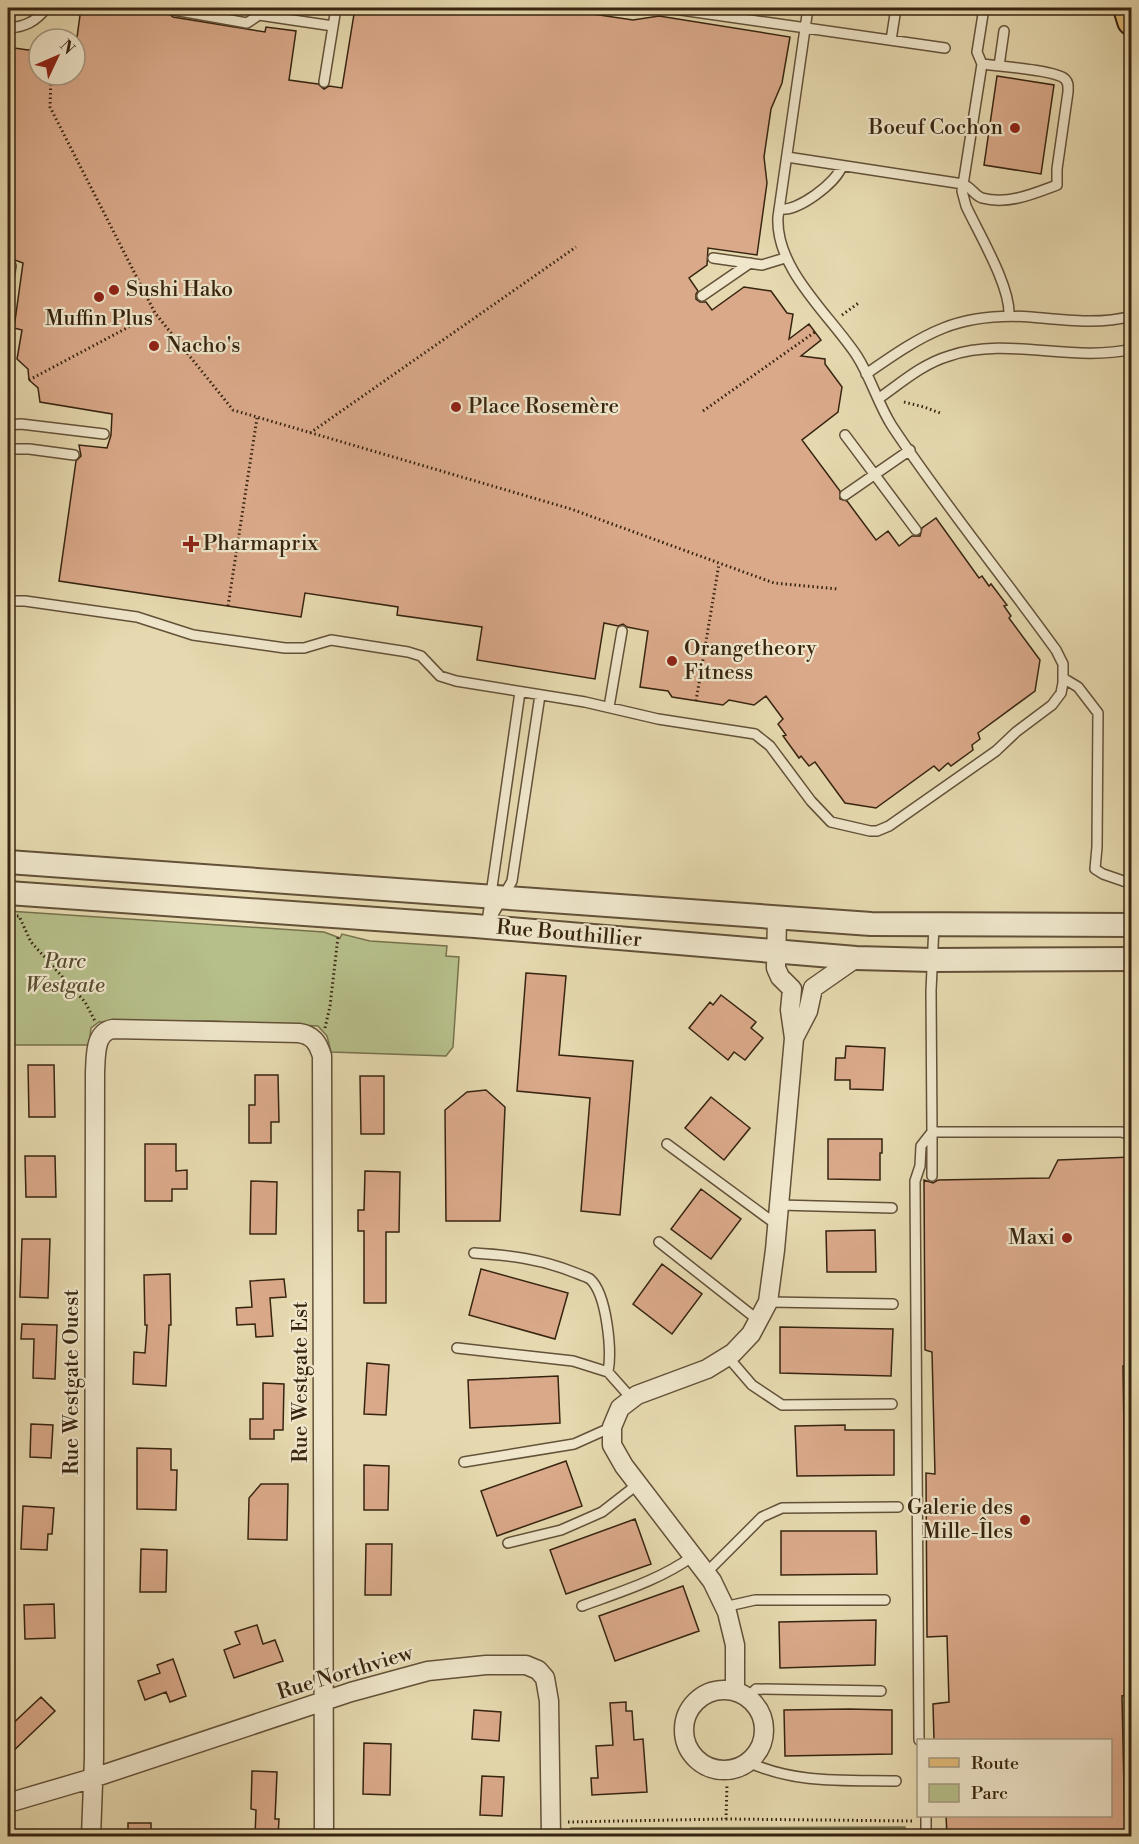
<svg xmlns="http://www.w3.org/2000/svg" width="1139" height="1844" font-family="'Libre Bodoni',serif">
<rect width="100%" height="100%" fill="#e6d9af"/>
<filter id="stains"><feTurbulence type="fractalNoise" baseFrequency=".00333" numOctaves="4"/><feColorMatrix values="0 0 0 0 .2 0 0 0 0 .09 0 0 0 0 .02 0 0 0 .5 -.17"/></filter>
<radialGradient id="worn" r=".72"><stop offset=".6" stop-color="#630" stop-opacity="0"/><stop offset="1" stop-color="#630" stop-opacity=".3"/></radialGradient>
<path fill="#b6bf8a" stroke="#76724d" stroke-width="1.5" d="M8 911 324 932 340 938 342 934 370 941 447 946 446 956 459 957 453 1047 446 1056 331 1052 327 1036 318 1026 212 1021 99 1022 91 1028 89 1045H8Z
M905 1827V1836H571V1828Z"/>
<path fill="#daa98a" stroke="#372410" stroke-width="1.5" d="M81 8H168V13L173 17 265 32 266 27 296 31 289 80 318 84 324 89 329 86 342 88 355 8H575L586 13 633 20 659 16 790 37 782 83 771 109 764 157 767 183 757 255 708 248 707 265 689 278 698 291 696 294V299L700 302H706L712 310 744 287 771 291 787 313 793 314 789 339 809 324 821 340 801 356 825 359V364L842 387 838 412 802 440 840 491V499L847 501 876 540 888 531 899 546 912 536H920L922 528 936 518 979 578 982 576 989 586 991 584 1007 605 1004 606 1011 616 1009 618 1040 660 1035 691 978 733 980 739 972 745 973 750 951 766 948 763 939 771 934 766 876 808 845 803 815 762 809 766 801 756 799 758 783 736 786 735 778 724 783 719 766 696 754 705 729 700 723 705 672 697 668 691 640 687 648 631 627 627 623 624 618 626 604 623 595 679 477 660 482 627 397 615 398 607 305 593 301 617 59 581 76 461 81 456 79 445 107 448 111 435 112 414 40 402 38 388 29 380 28 369 17 359 22 330 14 328 23 263 12 259 8 260V47L28 50 39 48V75H75V52Z
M198 8H238V14Z
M997 76 1054 85 1041 174 984 165Z
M526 973 566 976 559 1055 633 1061 620 1215 581 1211 590 1098 517 1091Z
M721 995 756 1022 751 1028 763 1038 745 1060 734 1052 728 1060 689 1028 710 1002 713 1005Z
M846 1046 885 1048 883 1090 850 1089V1080H835L836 1058H845Z
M28 1065H54L55 1117H29Z
M255 1075H278L279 1122H271V1143H249V1105H255Z
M360 1076H384V1134H361Z
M486 1090 505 1107 500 1221H446L445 1110 467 1092Z
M711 1097 750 1128 724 1160 685 1128Z
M828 1139H882V1153H880V1180L828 1179Z
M145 1144H176V1171L187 1170V1189H172V1201H145Z
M25 1156H55L56 1197H26Z
M1131 1157 1128 1352 1130 1366H1123L1128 1695 1122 1696 1125 1836H947L946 1815H1110V1740H934L933 1704 949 1702 947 1636 927 1637 926 1473 935 1474 932 1352 925 1350 924 1180 933 1183 938 1180 1049 1178 1058 1160Z
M365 1171 400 1172 399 1232H386V1303H364V1231H358V1210H364Z
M251 1181 277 1182 276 1234H250Z
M701 1189 741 1219 711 1259 671 1229Z
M875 1230 876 1272H827L826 1231Z
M22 1239H50L48 1298 20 1297Z
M662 1264 702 1294 672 1334 633 1304Z
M481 1269 568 1293 555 1339 469 1315Z
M170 1274 171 1325H169L166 1386 133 1384 134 1352 145 1353 147 1325H145L144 1275Z
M284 1279 286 1297 270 1298 273 1336 256 1337 255 1324 237 1325 236 1308 252 1307 250 1281Z
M22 1324 57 1325 55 1379 33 1378 34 1339H21Z
M780 1327 893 1329 891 1376 780 1373Z
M367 1363 389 1365 386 1415 364 1414Z
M558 1376 560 1423 470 1428 468 1380Z
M263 1383 284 1384 283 1430H274V1439H250V1419H263Z
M31 1424 53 1425 51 1458 30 1457Z
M845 1425V1430H894V1475L797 1476 795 1426Z
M137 1448 171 1449V1470H177L176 1510 137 1509Z
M566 1461 582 1506 497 1536 481 1491Z
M364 1465 389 1466 388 1510H364Z
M261 1484H288L287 1540 248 1539 249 1498Z
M23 1506 54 1508 52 1534H48L47 1550 21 1549Z
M635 1519 651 1564 566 1594 550 1550Z
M781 1531H876L877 1574 781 1575Z
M366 1544H392L391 1595H365Z
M141 1549 167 1550 166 1592H140Z
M683 1586 699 1631 615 1661 599 1616Z
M54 1604 55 1638 25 1639 24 1605Z
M876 1620 875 1665 780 1668 779 1622Z
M257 1625 263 1644 275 1640 283 1661 234 1678 224 1650 240 1644 235 1632Z
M173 1659 186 1696 170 1702 166 1692 145 1700 138 1681 160 1673 157 1665Z
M41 1697 55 1711 8 1756V1728Z
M626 1702V1711H632L634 1740 643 1739 647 1792 592 1795 591 1778H598L596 1746 613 1745 610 1703Z
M849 1709 892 1710V1754L785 1756 784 1710Z
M474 1710 501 1712 499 1741 472 1739Z
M364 1743 391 1744 390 1795 363 1794Z
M252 1771 277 1772 275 1819H279L278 1836H255L256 1810 251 1809Z
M482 1776 504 1777 502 1816 480 1815Z
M128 1823H151V1836H128Z"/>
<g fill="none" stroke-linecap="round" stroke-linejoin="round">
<defs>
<path id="service" d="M667 8 945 48
M984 8 977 52 982 64 962 191 966 206C979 234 1011 287 1009 316
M174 10 247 23 259 15 333 26
M8 28C24 27 36 22 46 8
M891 40 896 8
M999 66 1004 31
M324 82 336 8
M787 157 963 184C971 187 974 195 982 198 1008 205 1033 194 1057 185V169L1068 92C1068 87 1069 83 1065 79 1056 70 997 66 982 64
M779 209C798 212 836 183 842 166
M713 258 762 265 785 258
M8 283 11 266
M702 296 750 263
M866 374C925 333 957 312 1031 317 1064 320 1099 325 1132 316
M878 399C901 383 922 364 949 356 1008 336 1072 363 1132 349
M8 425 21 424 104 434
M845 435 916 530
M8 449H29L74 455
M845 495 910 450
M8 601H25L137 617 193 635 285 648H304L331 640 408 652 421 656 440 676 456 681 585 702 658 719 755 734 770 746 811 801 831 822 870 831H877L889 826 996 751 1016 732 1052 705 1061 693 1063 683V664L1056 650C1002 575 943 503 892 426 878 404 871 378 857 356 830 315 775 269 778 217L808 8
M1063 678 1078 687 1098 713 1097 847 1095 869 1103 874 1132 884
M609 707 622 631
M487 922 520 692
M487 925 512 881 540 695
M934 925 931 991 932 1132H1121L1132 1134
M932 1132V1176
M667 1144 777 1225
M779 1205 892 1208
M659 1242 758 1320
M474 1253C508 1255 541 1259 573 1272 578 1274 585 1276 590 1279 607 1294 612 1351 608 1372
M768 1302 893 1304
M457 1348 573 1361 608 1372 632 1399
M727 1356 752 1385 782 1405 892 1404
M464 1462 574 1444 612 1427
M508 1543 561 1530 602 1512 638 1484
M706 1573 762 1517 782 1508 898 1507
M582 1606C620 1592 660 1580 693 1556
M724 1607 755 1600H885
M748 1697 756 1689 881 1691
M919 1740 915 1181 920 1166 921 1146 932 1132
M748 1762C795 1784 845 1780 896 1781
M926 1816V1836"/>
<path id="minor" d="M794 1038 808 1011 813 988 856 958
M684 1730a40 40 0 1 1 80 0a40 40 0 1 1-80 0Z
M735 1691V1645L727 1612 712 1581 624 1466 612 1445V1427L620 1408 637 1395 707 1369 733 1353 751 1334 768 1302 775 1250 794 1038 790 1010 792 989 780 977 776 968 777 917
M8 1803 93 1778 351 1692 428 1671 486 1665H526L538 1670 545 1678 549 1701 551 1836
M91 1836 94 1758 95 1072C96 1057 94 1032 113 1029L299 1033C313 1035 318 1043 322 1056L324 1836"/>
<path id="tertiary" d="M8 862 871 924 1132 925
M8 893 475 926 856 958 933 960 1132 959"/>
<path id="primary" d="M1128 8 1132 21"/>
</defs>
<use href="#service" stroke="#635138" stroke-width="12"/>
<use href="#minor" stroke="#635138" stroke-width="21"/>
<use href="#tertiary" stroke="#635138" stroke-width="26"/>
<use href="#primary" stroke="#372410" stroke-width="32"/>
<path stroke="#372410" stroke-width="3" stroke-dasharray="1.5 3" stroke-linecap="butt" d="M52 39 53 36
M51 75 50 107 155 313 233 410 571 509 774 583 838 589
M842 315 860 302
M29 380 155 313
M904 402 924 407 940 413
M703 411 815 332
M310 433 576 247
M228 606 257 418
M696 701 719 564
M8 917 19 916 31 942 85 1002 95 1021
M325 1028 330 1006 338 937
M726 1819 914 1821
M568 1822 726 1819 727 1784"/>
<use href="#service" stroke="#efe6cb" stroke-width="9"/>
<use href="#minor" stroke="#efe6cb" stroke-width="18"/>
<use href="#tertiary" stroke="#efe6cb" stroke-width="22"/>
<use href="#primary" stroke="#e3bc78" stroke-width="28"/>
</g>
<g fill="#8f2418" stroke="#efe6cb" stroke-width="2">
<circle cx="1015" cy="128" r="6"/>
<circle cx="114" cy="290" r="6"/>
<circle cx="99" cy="297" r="6"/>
<circle cx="154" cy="346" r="6"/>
<circle cx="456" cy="407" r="6"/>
<path d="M188 535h6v6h6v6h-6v6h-6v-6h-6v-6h6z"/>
<circle cx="672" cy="661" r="6"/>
<circle cx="1067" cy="1238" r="6"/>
<circle cx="1025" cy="1520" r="6"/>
</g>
<g text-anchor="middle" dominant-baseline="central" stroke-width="4.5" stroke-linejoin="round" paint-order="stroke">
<g font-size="21" fill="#372410" stroke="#efe6cb" text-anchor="start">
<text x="1003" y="128" text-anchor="end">Boeuf Cochon</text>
<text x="126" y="290">Sushi Hako</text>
<text x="99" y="319" text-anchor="middle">Muffin Plus</text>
<text x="166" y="346">Nacho's</text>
<text x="468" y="407">Place Rosemère</text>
<text x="203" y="544">Pharmaprix</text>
<text x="684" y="649">Orangetheory<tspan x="684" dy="24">Fitness</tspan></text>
<text x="1055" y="1238" text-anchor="end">Maxi</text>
<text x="1013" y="1508" text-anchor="end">Galerie des<tspan x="1013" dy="24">Mille-Îles</tspan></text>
</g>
<g font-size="21" fill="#372410" stroke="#efe6cb">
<text transform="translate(569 934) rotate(5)">Rue Bouthillier</text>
<text transform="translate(72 1382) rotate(-90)">Rue Westgate Ouest</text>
<text transform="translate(301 1382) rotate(-90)">Rue Westgate Est</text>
<text transform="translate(345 1673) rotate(-17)">Rue Northview</text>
</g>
<g font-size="21" font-style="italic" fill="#574b2e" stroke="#efe6cb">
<text x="65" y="962">Parc<tspan x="65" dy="24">Westgate</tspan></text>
</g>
</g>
<rect width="1139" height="1844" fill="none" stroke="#e6d9af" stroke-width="30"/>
<rect x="9" y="9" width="1121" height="1826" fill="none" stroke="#372410" stroke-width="3"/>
<rect x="15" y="15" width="1109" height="1814" fill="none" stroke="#372410" stroke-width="1.5"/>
<rect x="917" y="1739" width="195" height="78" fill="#efe6cb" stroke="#a59880" stroke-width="1.5"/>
<rect x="929" y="1758" width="30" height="9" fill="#e3bc78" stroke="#a59880" stroke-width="1.5"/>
<text x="971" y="1769" font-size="18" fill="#372410">Route</text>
<rect x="929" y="1784" width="30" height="18" fill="#b6bf8a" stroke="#a59880" stroke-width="1.5"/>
<text x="971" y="1799" font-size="18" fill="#372410">Parc</text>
<g transform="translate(57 57) rotate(46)"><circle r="28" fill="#efe6cb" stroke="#a59880" stroke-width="1.5"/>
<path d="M0-4.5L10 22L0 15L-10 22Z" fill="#8f2418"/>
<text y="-9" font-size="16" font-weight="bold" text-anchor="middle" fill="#372410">N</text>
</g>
<rect width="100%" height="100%" filter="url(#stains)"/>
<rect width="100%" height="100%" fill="url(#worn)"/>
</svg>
